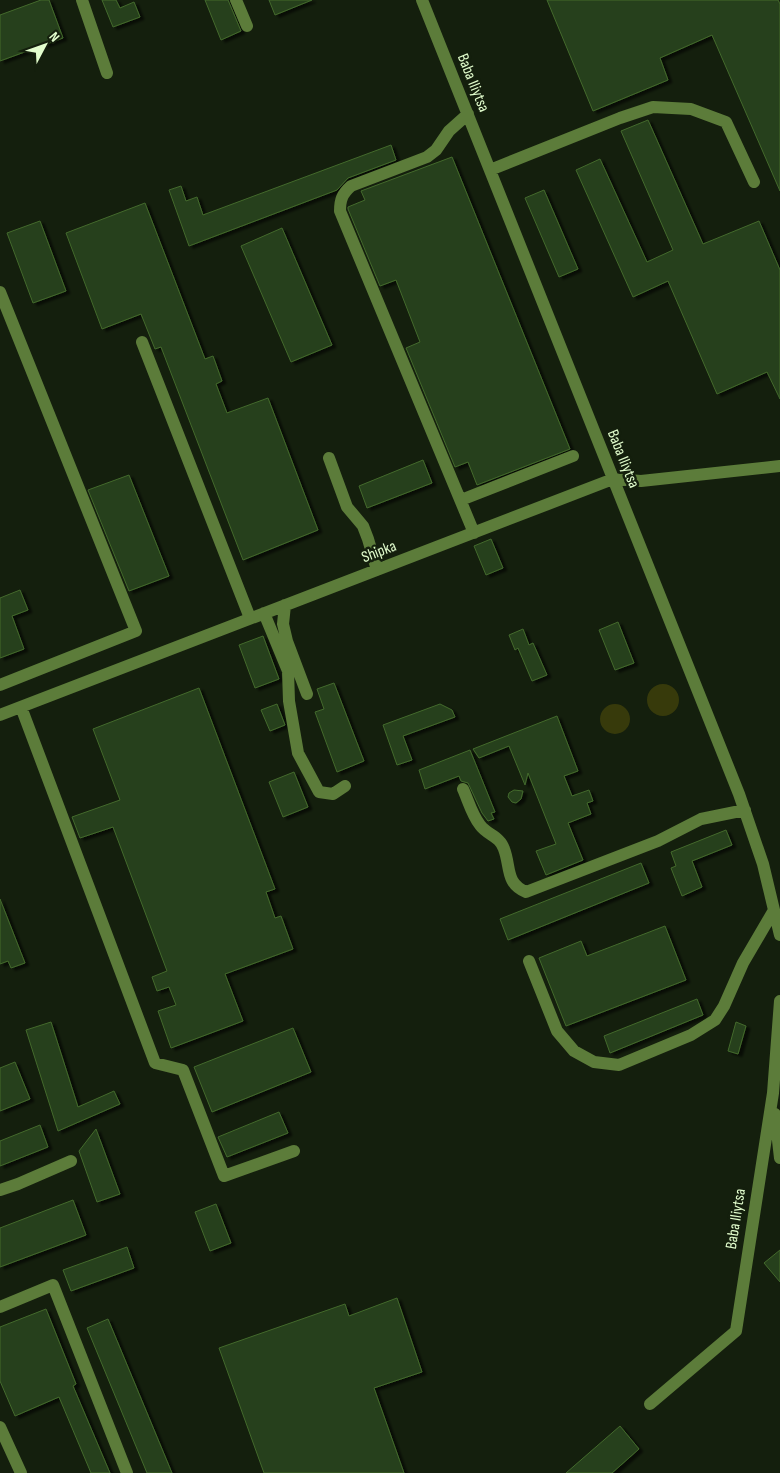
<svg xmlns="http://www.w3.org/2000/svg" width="780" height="1473" font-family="'Sofia Sans Condensed',sans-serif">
<defs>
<filter id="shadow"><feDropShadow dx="4" dy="2.5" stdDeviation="1" flood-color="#0009"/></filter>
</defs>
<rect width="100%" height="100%" fill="#141f0d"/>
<path fill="#373a0b" d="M647 700a16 16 0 1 1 32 0a16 16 0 1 1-32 0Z
M600 719a15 15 0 1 1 30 0a15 15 0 1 1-30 0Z"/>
<path fill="#273f1a" stroke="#436a2d" filter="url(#shadow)" d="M41 0H49L63 38 0 61V15Z
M102 0H116L120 8 134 2 140 17 113 27Z
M205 0H228L241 31 221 40Z
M269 0H312L275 15Z
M547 0H778L780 4V191L712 35 660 58 668 80 593 111Z
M648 120 703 244 759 221 780 270V399L767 372 717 394 668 281 633 297 576 170 600 159 647 262 673 250 621 131Z
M391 145 396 160 348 178 337 190 189 246 169 190 181 186 186 201 197 197 203 215Z
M452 157 570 449 477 485 468 462 455 467 406 348 420 342 396 280 380 286 348 209V207L365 200 361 191Z
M544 190 578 269 559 277 525 198Z
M145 203 205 359 213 356 222 381 216 384 227 413 268 398 318 530 243 560 161 347 155 349 141 314 102 329 66 233Z
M40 221 66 291 33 303 7 233Z
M282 228 332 345 291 362 241 246Z
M423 460 432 483 367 508 359 486Z
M129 475 169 576 129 591 88 490Z
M491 539 503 568 486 575 474 546Z
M20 590 28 610 12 616 24 649 0 658V598Z
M618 622 634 663 615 670 599 630Z
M523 629 529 645 533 643 547 675 532 681 518 648 515 650 509 635Z
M263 636 279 679 255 688 239 645Z
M334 683 364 761 337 772 315 712 324 709 317 689Z
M199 688 275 889 266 892 275 918 281 916 293 949 225 974 243 1021 171 1048 158 1011 176 1005 169 987 157 991 152 977 167 971 113 827 80 838 72 817 120 800 93 729Z
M277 704 285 725 270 731 261 710Z
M440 704 452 710 455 717 403 736 412 760 397 765 383 725Z
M557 716 578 771 564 776 572 796 589 790 593 801 587 803 591 814 568 823 583 860 546 875 536 851 556 844 528 773 525 785 509 746 479 758 473 749Z
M470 750 495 812 491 813 494 819 488 821 482 813 468 783 461 781 459 776 425 789 419 770Z
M294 772 308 807 283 817 269 782Z
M514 790 523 791 521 799 516 803 512 802 508 797 509 793Z
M726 830 732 845 692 861 702 887 682 896 671 868 676 866 671 852Z
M641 863 649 883 508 940 500 919Z
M0 899 25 963 11 968 8 961 0 964Z
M665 926 686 980 566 1026 539 958 581 941 587 956Z
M697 999 703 1015 610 1053 604 1036Z
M51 1022 78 1107 114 1091 120 1104 58 1131 26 1030Z
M736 1022 746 1026 738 1054 728 1051Z
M293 1028 311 1072 212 1112 194 1067Z
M15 1062 30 1099 0 1111V1068Z
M279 1112 288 1133 227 1157 218 1137Z
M40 1125 48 1147 0 1166V1141Z
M96 1129 120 1194 97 1202 79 1151Z
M73 1200 86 1235 0 1267V1228Z
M216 1204 231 1243 210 1251 195 1212Z
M127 1247 134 1268 71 1291 63 1270Z
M780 1250V1282L764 1263Z
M397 1298 422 1372 374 1388 404 1473H264L219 1348 345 1304 349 1316Z
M46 1309 76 1384 73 1386 110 1473H91L59 1397 15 1416 0 1381V1327Z
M108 1319 172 1473H147L87 1328Z
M620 1426 639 1449 612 1473H566Z"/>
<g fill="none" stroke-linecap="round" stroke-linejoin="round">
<path stroke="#5c7c3a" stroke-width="12" d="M82 0 107 73
M236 0 247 26
M422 0 739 794 763 864 780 935
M468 114 449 131 436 150 427 157 351 186C342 194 340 200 340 211L474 533
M490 170 620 118 653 107 691 109 726 122 754 182
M0 292 136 631 0 685
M142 342 250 618
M329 458 347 507 363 526 368 539 377 570
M461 500 573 456
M285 605 283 624 287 641 307 694
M264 613 288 671 289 701 298 753 319 792 333 794 345 786
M21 707 155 1063 183 1070 224 1176 294 1151
M0 715 613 479 641 481 780 466
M463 789C468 800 472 815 480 825 487 835 500 836 504 849 511 867 505 883 526 892L658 841 701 819 745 810
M529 961 557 1031 574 1051 594 1062 619 1065 691 1035 715 1020 724 1006 743 963 774 910
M775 1114 780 1158
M0 1190 18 1184 71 1161
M0 1307 53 1285 127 1473
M650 1404 736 1331 773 1093 780 1001
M0 1427 21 1473"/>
</g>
<g text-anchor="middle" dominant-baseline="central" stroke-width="5" stroke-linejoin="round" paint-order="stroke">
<g font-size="16" fill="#e2fdcd" stroke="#141f0d">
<text transform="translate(473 83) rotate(68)">Baba Iliytsa</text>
<text transform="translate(623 459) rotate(68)">Baba Iliytsa</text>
<text transform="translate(379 552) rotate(-21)">Shipka</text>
<text transform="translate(736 1219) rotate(-81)">Baba Iliytsa</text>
</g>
</g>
<g transform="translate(45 45) rotate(49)" stroke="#141f0d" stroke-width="4" paint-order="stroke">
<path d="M0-4L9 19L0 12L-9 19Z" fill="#e2fdcd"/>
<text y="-8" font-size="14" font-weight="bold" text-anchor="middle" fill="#e2fdcd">N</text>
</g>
</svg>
